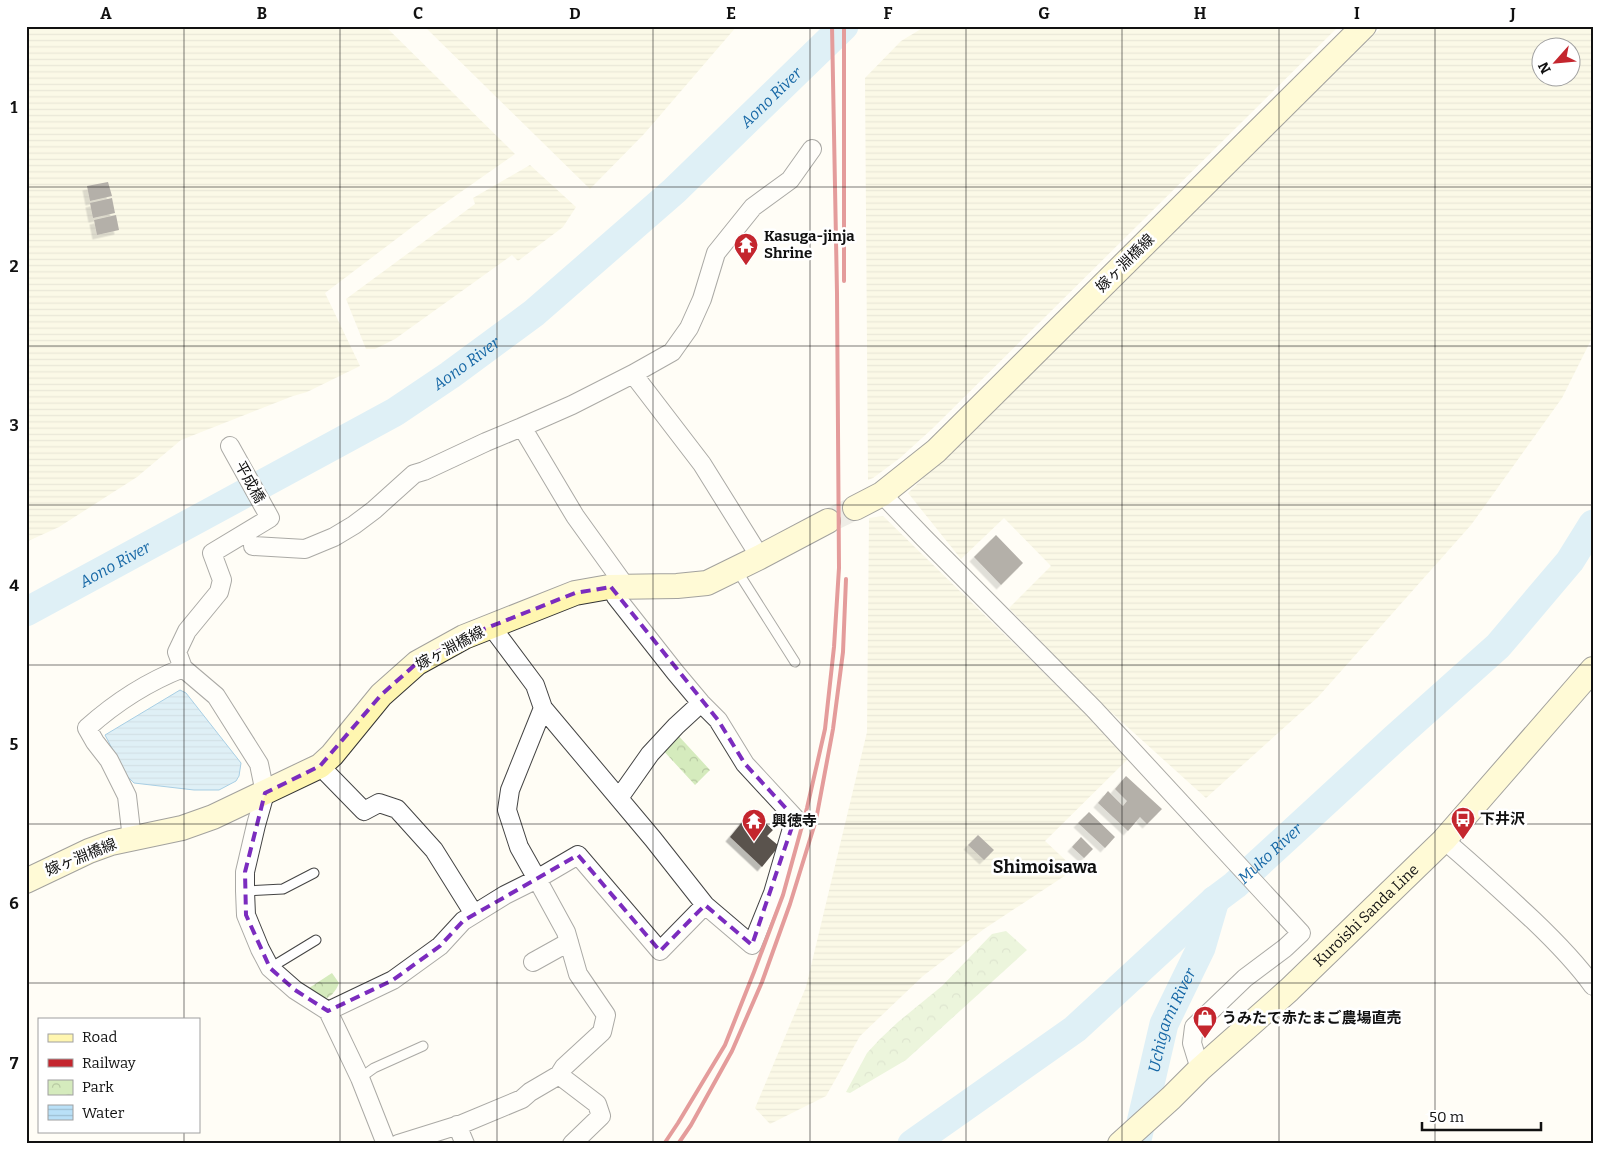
<svg xmlns="http://www.w3.org/2000/svg" width="1619" height="1170" font-family="Bitter,'Noto Sans JP',serif">
<defs>
<pattern id="farmland-rules" width="6" height="5" patternUnits="userSpaceOnUse" patternTransform="scale(1.25)"><rect width="6" height="5" fill="#f6f3d4"/><path d="M0 2.5h6" fill="none" stroke="#d2cfb5"/></pattern>
<pattern id="park-crowns" width="20" height="18" patternUnits="userSpaceOnUse" patternTransform="scale(1.25)"><rect width="20" height="18" fill="#d5ebbd"/><path d="M2 6a3 3 0 1 1 6 0M12 15a3 3 0 1 1 6 0" fill="none" stroke="#b6c8a1"/></pattern>
<pattern id="water-rules" width="6" height="5" patternUnits="userSpaceOnUse" patternTransform="scale(1.25)"><rect width="6" height="5" fill="#b9e0f7"/><path d="M0 2.5h6" fill="none" stroke="#9ebfd3"/></pattern>
<filter id="shadow"><feDropShadow dx="-4.5" dy="4.5" stdDeviation="0" flood-color="#0004"/></filter>
</defs>
<rect width="100%" height="100%" fill="#fffdf5"/>
<path fill="url(#farmland-rules)" fill-rule="evenodd" d="M26 26H385L515 154 428 215 325 293 360 366 307 392 293 396 181 440 137 477 59 527 26 542Z
M424 26H737L644 134 590 189Z
M926 26H1339L933 428 900 458 873 478 868 480 865 78 901 41Z
M1383 26H1593V336L1562 398 1471 525 1318 697 1206 798 1091 694 1009 608 1051 566 1004 518 961 559 908 493ZM1542 48H1572V78H1542Z
M530 165 576 207 563 227 518 261 512 255 395 339 375 349H366L346 299 475 204 473 198Z
M883 516 1130 757 1045 841 1075 869 984 929 923 976 860 1036 826 1096 770 1124 755 1108 806 987 867 732 869 518Z"/>
<path fill="url(#park-crowns)" d="M675 732 710 770 695 785 660 747Z
M1006 931 1027 950 906 1060 850 1093 846 1092 867 1053 880 1039 898 1022 942 986 992 934Z
M332 973 339 983C336 991 330 999 322 999L309 988Z"/>
<path fill="url(#water-rules)" stroke="#3f96cf" d="M180 690 186 693 241 763 239 776 236 781 219 790H194L134 783 126 775 105 735Z"/>
<g fill="none" stroke-linecap="round" stroke-linejoin="round">
<g stroke="#b9e0f7" stroke-width="29">
<path id="s1" d="M26 612 395 412 450 375 534 313 674 191 844 26"/>
<path id="s2" d="M912 1144 1075 1029 1215 900 1235 885 1394 739 1498 646 1570 561 1593 524"/>
<path id="s3" d="M1136 1144 1164 1024 1201 948 1215 900"/>
</g>
</g>
<path fill="#5a524d" filter="url(#shadow)" d="M108 182 112 196 90 201 87 186Z
M112 198 115 213 93 218 90 203Z
M116 215 119 230 97 235 94 220Z
M996 535 1023 563 1001 585 974 557Z
M1126 776 1162 809 1147 824 1140 817 1128 831 1098 803 1108 791 1123 806 1127 801 1115 789Z
M752 810 773 830 767 836 779 846 762 867 730 837Z
M1089 812 1115 837 1105 848 1078 823Z
M978 835 994 850 984 860 968 845Z
M1081 837 1093 849 1084 858 1072 847Z"/>
<g fill="none" stroke-linecap="round" stroke-linejoin="round">
<path stroke="#dbdad3" stroke-width="24" stroke-dasharray="24 12" stroke-linecap="butt" d="M828 521 855 508"/>
<defs>
<path id="lane" d="M736 569 795 662
M245 891 283 889 314 873
M270 968 316 940
M360 1078 374 1068 423 1046"/>
<path id="street" d="M633 374 672 352 689 328 702 299 716 253 753 207 790 180 812 149
M230 446 270 518 212 553 222 580 219 592 187 631 177 652 183 668 216 696 259 764 265 793 256 825 245 872V891L246 915 260 949 270 968 295 990 328 1011
M882 494 924 538 1094 709 1301 933 1285 948 1245 978 1194 1027 1192 1043 1200 1069
M253 546 305 549 334 537 354 525 374 510 414 474 424 471 486 442 522 427
M626 587 575 516 522 427 572 405 633 374 702 464 760 557
M491 626 535 685 543 708 510 790 507 810 519 847 537 879 578 855 660 951 705 905
M543 708 653 839 705 905 752 945 773 893 795 818 745 764 718 720 701 703 675 672 616 597 611 587
M320 766 364 811 379 803 397 809 434 850 474 914
M619 798 650 754 676 726 701 703
M132 839 127 796 109 760 95 742 87 728C116 702 147 682 183 668
M1444 840C1475 866 1504 893 1533 920 1555 941 1575 961 1593 986
M533 962 569 942
M559 1075 597 1104 601 1116 572 1144
M457 1125 465 1144
M386 1144 360 1078 328 1011 393 980 440 946 463 921 505 895 537 879 566 932 578 974 606 1015 602 1032 564 1067 559 1075 530 1092 522 1099 462 1124 398 1144"/>
<g id="secondary">
<path d="M855 508 882 494 936 451 1364 26"/>
<path d="M26 881 89 851 111 843 182 828 213 817 320 766 332 755 381 695 417 663 464 637 575 593 609 587 677 586 707 583 760 557 828 521"/>
<path id="s4" d="M1120 1144 1171 1098 1200 1069 1289 990 1444 840 1593 669"/>
</g>
</defs>
<use href="#lane" stroke="#444" stroke-width="11"/>
<use href="#street" stroke="#444" stroke-width="20"/>
<use href="#secondary" stroke="#333" stroke-width="26"/>
<use href="#lane" stroke="#fff" stroke-width="9"/>
<use href="#street" stroke="#fff" stroke-width="18"/>
<use href="#secondary" stroke="#fff6b0" stroke-width="24"/>
<path stroke="#c4262e" stroke-width="4" d="M844 26V281
M664 1144 678 1123 725 1045 754 972 783 895 807 808 825 729 834 647 839 568 837 293 832 26
M678 1144 691 1125 732 1051 762 982 790 904 816 820 833 729 843 652 846 579"/>
</g>
<path d="M0 0H1619V1170H0ZM611 587 718 720 745 764 795 818 752 945 705 905 660 951 578 855 463 921 440 946 393 980 328 1011 295 990 270 968 246 915 245 872 265 793 320 766 381 695 417 663 464 637 575 593Z" fill="#fffdf5" fill-opacity=".55" fill-rule="evenodd"/>
<path fill="none" stroke="#7b2cbf" stroke-width="4" stroke-dasharray="10 6" stroke-linejoin="round" d="M611 587 718 720 745 764 795 818 752 945 705 905 660 951 578 855 463 921 440 946 393 980 328 1011 295 990 270 968 246 915 245 872 265 793 320 766 381 695 417 663 464 637 575 593Z"/>
<path fill="none" stroke="#111" stroke-width="1" stroke-opacity="0.55" d="M184 26V1019M340 26V1144M497 26V1144M653 26V1144M810 26V1144M966 26V1144M1122 26V1144M1279 26V1144M1435 26V1144M26 187H1593M26 346H1593M26 505H1593M26 665H1593M26 824H1593M26 983H1593M184 1131V1144"/>
<defs>
<symbol id="temple-pin" viewBox="-11 -11 22 30"><path d="M0 17L-7.5 6A9.5 9.5 0 1 1 7.5 6Z" fill="#c4262e" stroke="#fff"/><path d="M0-6L5-2H3V0L6.5 2.5H4V6H1.5V3h-3V6H-4V2.5H-6.5L-3 0V-2H-5Z" fill="#fff"/></symbol>
<symbol id="bus-pin" viewBox="-11 -11 22 30"><path d="M0 17L-7.5 6A9.5 9.5 0 1 1 7.5 6Z" fill="#c4262e" stroke="#fff"/><path d="M-5-6H5V4H4V6H2V4H-2V6H-4V4H-5ZM-3.5-4V0h7V-4ZM-3.5 1.2v1.5H-2V1.2ZM2 1.2v1.5H3.5V1.2Z" fill="#fff"/></symbol>
<symbol id="shop-pin" viewBox="-11 -11 22 30"><path d="M0 17L-7.5 6A9.5 9.5 0 1 1 7.5 6Z" fill="#c4262e" stroke="#fff"/><path d="M-5-2.5h2.3a2.7 3.5 0 0 1 5.4 0H5L5.5 6h-11ZM-1.5-2.5h3a1.5 2.3 0 0 0-3 0Z" fill="#fff"/></symbol>
</defs>
<g fill-rule="evenodd">
<use href="#temple-pin" x="732" y="231" width="28" height="38"/>
<use href="#bus-pin" x="1449" y="805" width="28" height="38"/>
<use href="#temple-pin" x="740" y="807" width="28" height="38"/>
<use href="#shop-pin" x="1191" y="1004" width="28" height="38"/>
</g>
<g text-anchor="middle" dominant-baseline="central" stroke-width="5" stroke-linejoin="round" paint-order="stroke">
<g font-size="15" font-weight="bold" fill="#111" stroke="#fff" text-anchor="start">
<text x="764" y="236">Kasuga-jinja<tspan x="764" dy="17">Shrine</tspan></text>
<text x="1480" y="819">下井沢</text>
<text x="772" y="821">興徳寺</text>
<text x="1222" y="1018">うみたて赤たまご農場直売</text>
</g>
<g font-size="15" fill="#111" stroke="#fff">
<text transform="translate(1125 263) rotate(-45)">嫁ヶ淵橋線</text>
<text transform="translate(250 482) rotate(61)">平成橋</text>
<text transform="translate(450 648) rotate(-28)">嫁ヶ淵橋線</text>
<text transform="translate(81 857) rotate(-22)">嫁ヶ淵橋線</text>
<text stroke="none"><textPath href="#s4" startOffset="336">Kuroishi Sanda Line</textPath></text>
</g>
<g font-size="16" font-style="italic" fill="#1768a6" stroke="#fff">
<text stroke="none"><textPath href="#s1" startOffset="911">Aono River</textPath></text>
<text stroke="none"><textPath href="#s1" startOffset="506">Aono River</textPath></text>
<text stroke="none"><textPath href="#s1" startOffset="101">Aono River</textPath></text>
<text stroke="none"><textPath href="#s2" startOffset="462">Muko River</textPath></text>
<text stroke="none"><textPath href="#s3" startOffset="129">Uchigami River</textPath></text>
</g>
<g font-size="18" font-weight="bold" fill="#111" stroke="#fff">
<text x="1045" y="867">Shimoisawa</text>
</g>
</g>
<rect width="1619" height="1170" fill="none" stroke="#ffffff" stroke-width="55"/>
<rect x="38" y="1018" width="162" height="115" fill="#ffffff" stroke="#a0a0a0"/>
<rect x="48" y="1034" width="25" height="8" fill="#fff6b0" stroke="#a0a0a0"/>
<text x="82" y="1042" font-size="15" fill="#111111">Road</text>
<rect x="48" y="1059" width="25" height="8" fill="#c4262e" stroke="#a0a0a0"/>
<text x="82" y="1068" font-size="15" fill="#111111">Railway</text>
<rect x="48" y="1080" width="25" height="15" fill="url(#park-crowns)" stroke="#a0a0a0"/>
<text x="82" y="1092" font-size="15" fill="#111111">Park</text>
<rect x="48" y="1105" width="25" height="15" fill="url(#water-rules)" stroke="#a0a0a0"/>
<text x="82" y="1118" font-size="15" fill="#111111">Water</text>
<g transform="translate(1556 62) rotate(243)"><circle r="24" fill="#ffffff" stroke="#a0a0a0"/>
<path d="M0-4L9 19L0 12L-9 19Z" fill="#c4262e"/>
<text y="-8" font-size="14" font-weight="bold" text-anchor="middle" fill="#111111">N</text>
</g>
<path d="M1422 1122v8h119v-8" fill="none" stroke="#111111" stroke-width="2.5"/>
<text x="1429" y="1122" font-size="15" fill="#111111" stroke="#ffffff" stroke-width="4" paint-order="stroke">50 m</text>
<rect x="28" y="28" width="1564" height="1114" fill="none" stroke="#111" stroke-width="2"/>
<g font-size="16" text-anchor="middle" font-weight="bold" fill="#111">
<text x="106" y="19">A</text>
<text x="262" y="19">B</text>
<text x="418" y="19">C</text>
<text x="575" y="19">D</text>
<text x="731" y="19">E</text>
<text x="888" y="19">F</text>
<text x="1044" y="19">G</text>
<text x="1200" y="19">H</text>
<text x="1357" y="19">I</text>
<text x="1513" y="19">J</text>
<text x="14" y="113">1</text>
<text x="14" y="272">2</text>
<text x="14" y="431">3</text>
<text x="14" y="591">4</text>
<text x="14" y="750">5</text>
<text x="14" y="909">6</text>
<text x="14" y="1069">7</text>
</g>
</svg>
